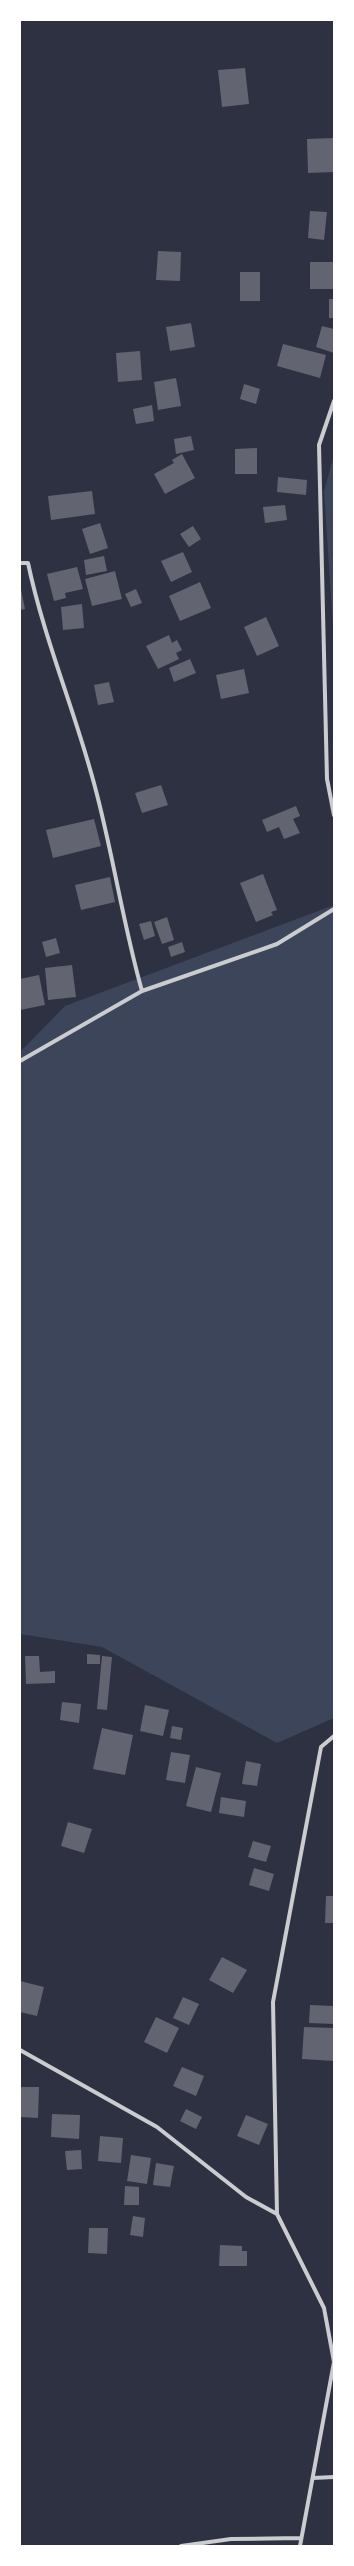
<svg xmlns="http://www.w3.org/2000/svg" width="354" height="2566" font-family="'Fira Sans',sans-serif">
<rect width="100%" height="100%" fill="#2d3142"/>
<path fill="#3c4559" d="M334 455V642L324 491Z
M334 905V1718L277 1743 102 1647 20 1634V1052L65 1006Z"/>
<path fill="#626471" d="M245 68 249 104 222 107 218 70Z
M334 138V172L308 173 307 139Z
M310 211 327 212 324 240 308 238Z
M158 251 181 252 180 281 156 280Z
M310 262H334V289H310Z
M240 272H260V301H240Z
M329 299H334V318H329Z
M191 323 195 347 170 351 166 327Z
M322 326 334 329V353L316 347Z
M283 344 326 355 320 378 277 366Z
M140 351 142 380 118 382 116 353Z
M176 378 181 406 158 410 154 382Z
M244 384 260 389 256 404 240 399Z
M152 405 154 421 136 424 133 409Z
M191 436 194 450 176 454 174 439Z
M257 448V474H235V449Z
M182 454 195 478 165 494 154 474 174 463 172 460Z
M278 477 307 480 306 495 277 492Z
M92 491 95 514 51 520 48 496Z
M285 505 287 520 265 523 263 507Z
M100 523 108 548 90 554 82 529Z
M193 526 201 539 189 547 180 534Z
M183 552 192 572 171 582 161 561Z
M104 556 107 571 86 575 84 560Z
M77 567 83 589 65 593 66 598 54 601 47 574Z
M115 571 122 599 92 606 85 579Z
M200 582 211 608 180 621 169 596Z
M20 585 25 609 20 610Z
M136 589 142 603 131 607 125 594Z
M82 604 84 628 63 630 61 607Z
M266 617 279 646 257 656 244 627Z
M169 635 172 643 177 640 182 650 176 653 179 659 158 669 146 646Z
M190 659 196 673 174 682 169 668Z
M244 669 249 693 221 699 216 675Z
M109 682 114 702 98 705 94 685Z
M161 785 168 805 142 813 135 793Z
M296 806 300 816 293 819 300 833 284 839 279 827 267 832 262 820Z
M94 819 101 846 53 858 46 830Z
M263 874 277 910 271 912 273 915 256 922 240 883Z
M110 877 115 902 81 910 75 885Z
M167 917 174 940 162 944 154 922Z
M151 921 155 936 144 940 139 924Z
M56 938 60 953 46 957 42 942Z
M182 942 185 952 171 957 168 947Z
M72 965 76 997 48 1000 45 968Z
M39 975 45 1005 20 1010V979Z
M87 1654 100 1655V1664H87Z
M25 1656H39L40 1672 55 1671V1683L26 1684Z
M102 1656 112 1657 107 1710 97 1709Z
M62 1702 81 1704 79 1723 60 1720Z
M145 1705 169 1710 163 1736 140 1731Z
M172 1726 183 1728 181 1740 170 1738Z
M102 1728 133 1735 125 1775 93 1769Z
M171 1752 190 1755 185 1783 166 1780Z
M246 1761 261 1764 257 1786 242 1784Z
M196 1767 221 1773 211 1812 186 1806Z
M221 1797 246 1801 244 1817 219 1813Z
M68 1822 92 1829 84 1853 61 1846Z
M253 1841 271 1846 266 1862 248 1857Z
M254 1868 274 1874 269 1891 249 1885Z
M326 1896H334V1923H325Z
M222 1957 247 1970 233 1993 209 1980Z
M20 1981 44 1987 37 2016 20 2012Z
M183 1997 199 2004 189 2025 173 2018Z
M310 2005 334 2006V2024L309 2023Z
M156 2017 179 2028 167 2053 144 2042Z
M304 2027 334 2028V2061L302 2059Z
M182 2067 204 2076 196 2096 173 2086Z
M20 2087H39L38 2118 20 2117Z
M186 2109 202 2117 196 2129 180 2121Z
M52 2114 80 2115 79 2139 51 2137Z
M246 2115 268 2124 259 2145 237 2136Z
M100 2136 123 2138 121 2163 98 2161Z
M81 2150 82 2169 67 2170 65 2151Z
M131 2155 151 2158 147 2184 127 2181Z
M156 2163 174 2166 170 2187 153 2185Z
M125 2186 139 2187V2205H124Z
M133 2216 145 2218 143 2237 130 2235Z
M89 2228H108L107 2254 88 2253Z
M220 2245 242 2246V2251H247V2266H219Z"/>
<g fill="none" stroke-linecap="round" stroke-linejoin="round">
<path stroke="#caccd0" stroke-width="4" d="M334 401 319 445 327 779 334 815
M20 563H28C44 639 75 711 95 787 113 854 123 924 142 991
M20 1061 142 991 277 944 334 909
M20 2050 157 2127 246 2197 277 2214 324 2308 334 2362 300 2546
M277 2214 273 2002 321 1747 334 1736
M313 2478 334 2477
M181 2546 231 2539 300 2538"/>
</g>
<rect width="354" height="2566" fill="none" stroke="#ffffff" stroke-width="42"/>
</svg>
